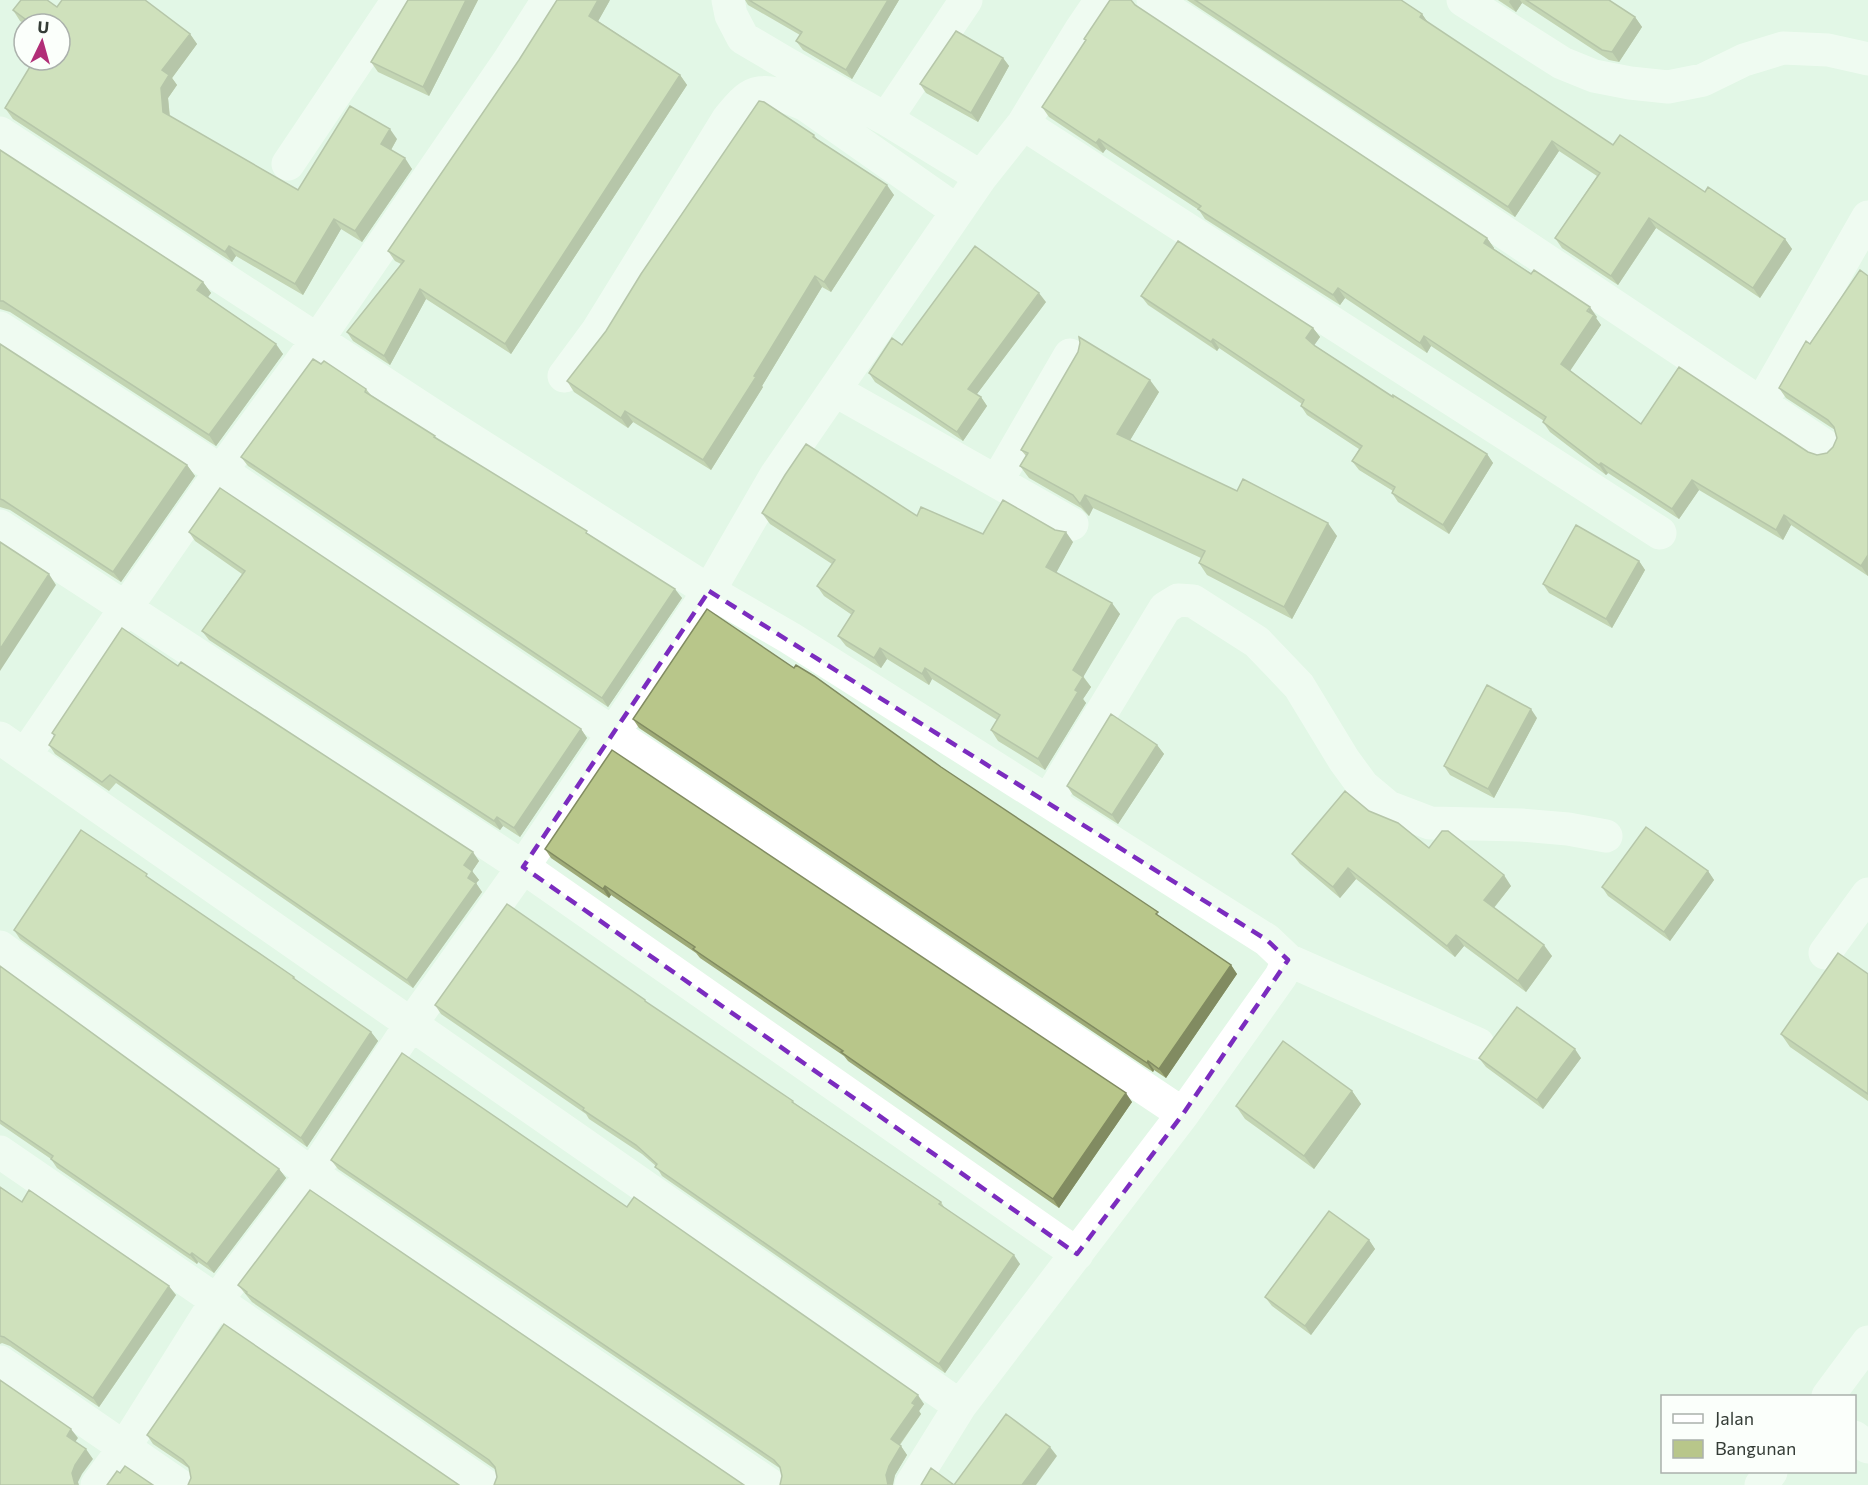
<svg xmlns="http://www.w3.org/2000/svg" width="1868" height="1485" font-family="Commissioner,sans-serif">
<rect width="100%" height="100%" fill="#e2f7e6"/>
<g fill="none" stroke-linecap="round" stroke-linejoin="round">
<path stroke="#fff" stroke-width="33" d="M728 0 731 15 743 38 787 64 886 119 981 177
M1153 0 1241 57 1825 446
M1463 0 1562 63 1594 76 1630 83 1668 87 1703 80 1744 60 1783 48 1828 50 1868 59
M886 119 966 0
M1023 124 1660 533
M0 133 445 423 709 591 790 638 1267 940 1288 960 1281 976 1183 1114 960 1406 911 1485
M288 164 398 0
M0 328 221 471 1183 1114
M564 376 598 330 728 119C734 112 741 102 749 97 766 86 790 98 806 105L957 211
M836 391 1072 524
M1761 404 1868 217
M997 481 1070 355
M0 526 523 867 1077 1254
M0 738 960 1406
M25 755 125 609 221 471 318 339 510 59 548 0
M1048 801 1165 608 1178 600 1193 601 1257 642 1299 686 1344 760 1363 786 1388 807 1430 823 1521 825 1568 829 1606 836
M0 947 312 1174 770 1485
M1825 953 1868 894
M1288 960 1478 1044
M0 1152 485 1485
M0 1362 179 1485
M1828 1396 1868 1342
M1854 1437 1868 1447
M97 1485 124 1448 217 1300 312 1174 411 1024 523 867 709 591 776 475 981 177 1023 124 1080 31 1101 0
M1761 1485 1771 1472"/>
</g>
<path fill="#9eaa77" d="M408 0H478L429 96 378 72 371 62Z
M610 0 598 21 680 75 687 85 511 354 426 299 390 365 353 341 347 332 401 264 395 261 388 251Z
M745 0H899L852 79 803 50 796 41 800 35 748 5Z
M1187 0H1401L1422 14 1428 23 1613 145 1705 192 1785 239 1792 249 1760 298 1656 228 1618 285 1562 248 1555 238 1597 176 1559 151 1515 217Z
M1498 0H1609L1635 17 1642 27 1619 62 1609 60 1522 3 1516 12Z
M1136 6 1487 238 1494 248V249L1597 317 1596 318 1601 325 1570 370 1641 424 1808 452 1817 455 1827 453 1833 447 1837 438 1835 430 1786 398 1779 388 1860 270 1868 576 1791 525 1783 540 1699 490 1679 519 1608 473 1606 475 1550 432 1543 422 1544 421 1431 346 1427 353 1345 298 1340 305 1205 219 1199 210 1106 149 1103 153 1049 117 1042 107 1086 41 1084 39Z
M57 7 190 34 197 44 172 78 177 85 168 98 170 116 298 190 397 139 391 150 412 169 362 242 341 229 303 295 236 256 232 262 13 119 5 108 60 24H25L20 21 13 10Z
M1003 58 1009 66 978 122 926 93 920 84Z
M814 135 817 139 894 195 831 292 822 287 762 386 763 387 711 470 633 422 628 428 574 392 567 381 606 331Z
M0 150 203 282 211 293 208 297 283 354 216 446 10 312 0 309Z
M1141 296 1313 328 1320 337 1314 345 1393 397 1487 454 1493 463 1449 534 1398 502 1392 493 1393 491 1359 470 1352 461 1359 449 1307 415 1301 406 1302 404 1219 348 1217 351 1148 305Z
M1046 302 976 395 981 397 987 406 963 441 875 382 869 373 902 345Z
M1080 343 1159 392 1130 440 1237 491 1337 536 1292 619 1207 575 1199 563 1201 558 1093 508 1089 516 1081 508 1029 478 1020 466 1026 456 1021 450 1078 352Z
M0 344 187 465 195 476 121 582 10 510 0 507Z
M366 389 371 395 438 439 590 535 682 598 608 707 248 466 241 457Z
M762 513 917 516 983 534 1073 542 1056 572 1120 614 1083 676 1091 687 1083 699 1086 703 1045 770 998 741 991 730 997 720 932 679 929 685 887 659 881 668 846 646 838 636 852 615 824 596 817 586 832 564 770 524Z
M189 532 581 729 587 738 520 837 503 826 500 830 209 640 202 631 242 574 195 541Z
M1639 561 1645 570 1612 628 1549 593 1543 584Z
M178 666 479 861 472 871 479 880 476 883 482 892 413 988 116 783 109 791 55 754 49 745 54 736 52 733Z
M1537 718 1494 798 1450 775 1444 766Z
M633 719 941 767 1231 965 1237 974 1166 1078 1154 1070 1153 1072 639 728Z
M1157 745 1164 754 1118 824 1073 795 1067 786Z
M1369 811 1429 848 1511 886 1494 908 1552 956 1526 992 1464 946 1455 957 1356 879 1340 898 1300 864 1292 854Z
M545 849 1132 1102 1059 1208 848 1061 844 1056 700 958 696 953 611 895 609 898 551 858Z
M1708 871 1714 880 1670 941 1608 896 1602 887Z
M151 880 294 977 297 981 371 1032 378 1041 307 1147 20 939 14 930Z
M0 966 279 1169 286 1178 214 1273 198 1262 197 1264 57 1168 51 1159 0 1124Z
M1868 974V1101L1790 1047 1781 1034Z
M648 1004 941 1202 944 1207 1020 1264 945 1373 662 1176 656 1166 642 1154 589 1119 586 1114 441 1014 435 1005Z
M1479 1058H1581L1543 1109 1486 1067Z
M1352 1091 1361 1104 1314 1169 1245 1119 1236 1106Z
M331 1160 627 1207 924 1404 919 1411 921 1414 900 1445 907 1455 895 1475 892 1484 782 1476 781 1469 338 1169Z
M0 1187 22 1202 176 1295 99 1407 10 1346 2 1343 0 1344Z
M1369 1240 1375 1249 1311 1335 1272 1306 1265 1297Z
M238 1285 744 1485 497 1477 496 1470 252 1302Z
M147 1435 459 1485 191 1478 190 1469 153 1444Z"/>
<path fill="#818b61" d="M466 0H478L429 96 423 87Z
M598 0H610L596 25 589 16Z
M888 0H899L852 79 846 70Z
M1510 0H1520L1522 3 1516 12 1509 2Z
M1422 14 1429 24 1420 17Z
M1635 17 1642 27 1619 62 1612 52Z
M190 34 197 44 172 78 177 85 168 98 170 122 163 112 161 88 162 70Z
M1003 58 1009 66 978 122 971 113Z
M680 75 687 85 511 354 505 344Z
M390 129 397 139 388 155 381 144Z
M1099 139 1106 149 1103 153 1096 143Z
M1552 141 1559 151 1515 217 1508 207Z
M405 158 412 169 362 242 355 231Z
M887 185 894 195 831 292 824 282Z
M1649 218 1656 228 1618 285 1611 276Z
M334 219 341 229 303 295 295 284Z
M1487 238 1494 248 1491 253 1484 243Z
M1785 239 1792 249 1760 298 1753 288Z
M229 246 236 256 232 262 225 252Z
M815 276 822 287 762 386 763 387 711 470 703 460Z
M203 282 211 293 205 301 197 290Z
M1338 288 1345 298 1340 305 1333 295Z
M420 289 426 299 390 365 384 356Z
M1039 293 1046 302 974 398 968 389Z
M1590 307 1597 317 1596 318 1601 325 1568 374 1561 364Z
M1313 328 1320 337 1313 347 1306 338Z
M1424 336 1431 346 1427 353 1420 343Z
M1213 339 1219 348 1217 351 1211 342Z
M276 344 283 354 216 446 209 435Z
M1150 380 1159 392 1126 447 1117 434Z
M981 397 987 406 963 441 957 432Z
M625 411 633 422 628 428 621 418Z
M1487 454 1493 463 1449 534 1443 525Z
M1601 463 1608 473 1606 475 1599 465Z
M187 465 195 476 121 582 113 572Z
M1692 480 1699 490 1679 519 1672 509Z
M1085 495 1093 508 1089 516 1080 504Z
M1784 515 1791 525 1783 540 1776 530Z
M1328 523 1337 536 1292 619 1284 607Z
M1066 532 1073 542 1054 577 1046 567Z
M1868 555V576L1861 566Z
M1639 561 1645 570 1612 628 1606 619Z
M49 574 56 585 0 671V649Z
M675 589 682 598 608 707 602 698Z
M1112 603 1120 614 1081 681 1073 670Z
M880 648 887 659 881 668 874 658Z
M925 668 932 679 929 685 922 674Z
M1083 677 1091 687 1083 699 1086 703 1045 770 1038 759 1075 690Z
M1531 709 1537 718 1494 798 1488 789Z
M581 729 587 738 520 837 514 828Z
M1157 745 1164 754 1118 824 1112 815Z
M497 817 503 826 500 830 494 821Z
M473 852 479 861 471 873 472 871 479 880 476 883 482 892 413 988 407 980 468 878 464 865Z
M1348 868 1356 879 1340 898 1333 887Z
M1708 871 1714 880 1670 941 1664 932Z
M1504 875 1511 886 1491 911 1484 900Z
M605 886 611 895 609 898 603 889Z
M1456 935 1464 946 1455 957 1447 946Z
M1544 945 1552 956 1526 992 1518 981Z
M1231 965 1237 974 1166 1078 1159 1069Z
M371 1032 378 1041 307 1147 301 1138Z
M1575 1049 1581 1058 1543 1109 1537 1100Z
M1148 1061 1154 1070 1153 1072 1147 1063Z
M1352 1091 1361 1104 1314 1169 1304 1156Z
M1126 1093 1132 1102 1059 1208 1053 1199Z
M279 1169 286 1178 214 1273 207 1264Z
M1369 1240 1375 1249 1311 1335 1305 1326Z
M192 1253 198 1262 197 1264 190 1255Z
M1014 1255 1020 1264 945 1373 939 1364Z
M169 1286 176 1295 99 1407 93 1398Z
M918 1395 924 1404 919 1411 921 1414 897 1448 891 1439Z
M71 1429 78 1438 73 1445 67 1436Z
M901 1446 907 1455 895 1475 893 1485H888L886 1475 889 1466Z
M1050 1447 1057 1456 1036 1485H1022Z
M86 1449 93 1459 82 1474 78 1482 79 1485H75L72 1473 75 1465Z"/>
<path fill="#b8c68a" stroke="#818b61" stroke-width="1.5" d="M21 0H47L57 7 62 0H145L190 34 162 70 169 75 161 88 163 112 298 190 350 106 390 129 381 144 405 158 355 231 334 219 295 284 229 246 225 252 5 108 34 60H60V24H32L13 10Z
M408 0H466L423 87 371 62Z
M557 0H598L589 16 680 75 505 344 420 289 384 356 347 332 404 261 388 251 519 60Z
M749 0H888L846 70 796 41 802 32Z
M1110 0H1131L1135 5 1487 238 1484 243 1531 274 1534 270 1590 307 1587 311 1594 315 1561 364 1641 424 1679 367 1808 452 1817 455 1827 453 1833 447 1837 438 1834 427 1828 420 1779 388 1806 341 1810 344 1860 270 1868 276V555L1861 566 1784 515 1776 530 1692 480 1672 509 1601 463 1599 465 1543 422 1546 417 1424 336 1420 343 1338 288 1333 295 1198 209 1201 206 1099 139 1096 143 1042 107 1086 40 1084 39Z
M1195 0H1401L1422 14 1420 17 1613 145 1620 135 1705 192 1708 187 1785 239 1753 288 1649 218 1611 276 1555 238 1600 173 1552 141 1508 207Z
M1526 0H1609L1635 17 1612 52 1602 50Z
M956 31 1003 58 971 113 920 84Z
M759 101 764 102 814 135 813 137 887 185 824 282 815 276 754 376 756 377 703 460 625 411 621 418 567 381 606 331 641 274Z
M0 150 203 282 197 290 276 344 209 435 3 301H0Z
M1178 241 1313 328 1306 338 1315 346 1393 397V395L1487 454 1443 525 1392 493 1395 487 1352 461 1362 446 1301 406 1304 400 1213 339 1211 342 1141 296Z
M975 246 1039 293 968 389 981 397 957 432 869 373 892 338 902 345Z
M1079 337 1150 380 1117 434 1237 491 1243 479 1328 523 1284 607 1199 563 1205 551 1085 495 1080 504 1073 495 1020 466 1028 453 1021 450 1078 352 1080 343Z
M0 344 187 465 113 572 3 500 0 499Z
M313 359 321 364 324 361 366 389 365 392 435 436 434 437 587 531 586 533 675 589 602 698 241 457Z
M806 444 917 516 921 507 983 534 1003 500 1055 530 1066 532 1046 567 1112 603 1073 670 1083 677 1075 690 1078 692 1038 759 991 730 1000 715 925 668 922 674 880 648 874 658 838 636 854 611 817 586 835 560 762 513 785 475Z
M220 488 581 729 514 828 497 817 494 821 202 631 245 571 189 532Z
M1576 525 1639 561 1606 619 1543 584Z
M0 542 49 574 0 649Z
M707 609 794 668 796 665 814 676 941 767 1158 912 1156 914 1231 965 1159 1069 1148 1061 1147 1063 633 719Z
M122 628 178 666 181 662 473 852 464 865 472 871 468 878 476 883 407 980 110 775 102 782 49 745 55 735 52 733Z
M1487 685 1531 709 1488 789 1444 766Z
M1111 714 1157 745 1112 815 1067 786Z
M612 750 1126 1093 1053 1199 841 1052 843 1051 693 949 695 947 605 886 603 889 545 849Z
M1345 791 1369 811 1398 823 1429 848 1442 831H1448L1504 875 1484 900 1544 945 1518 981 1456 935 1447 946 1348 868 1333 887 1292 854Z
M1646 827 1708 871 1664 932 1602 887Z
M81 830 147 874 146 876 294 977 293 978 371 1032 301 1138 14 930Z
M507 904 645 1000V1001L793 1101 792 1102 941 1202 939 1204 1014 1255 939 1364 655 1167 657 1164 636 1145 583 1110 584 1108 435 1005Z
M1838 953 1868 974V1094L1781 1034Z
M0 966 279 1169 207 1264 192 1253 190 1255 51 1159 53 1156 0 1120Z
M1517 1007 1575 1049 1537 1100 1479 1058Z
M1283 1041 1352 1091 1304 1156 1236 1106Z
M402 1053 627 1207 634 1197 918 1395 912 1403 915 1405 891 1439 901 1446 889 1466 886 1475 888 1485H780L782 1476 780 1467 774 1460 331 1160Z
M0 1187 22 1202 29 1190 169 1286 93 1398 4 1337 0 1336Z
M310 1190 744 1485H494L497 1477 495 1467 489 1460 246 1293 247 1292 238 1285Z
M1329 1211 1369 1240 1305 1326 1265 1297Z
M224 1324 459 1485H188L191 1478 189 1467 183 1460 147 1435Z
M0 1380 71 1429 67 1436 86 1449 75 1465 72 1473 75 1485H0Z
M1006 1414 1050 1447 1022 1485H954Z
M125 1466 153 1485H107L117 1471 120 1473Z
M931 1468 954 1485H921Z"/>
<path d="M0 0H1868V1485H0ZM709 591 1267 940 1288 960 1183 1114 1077 1254 523 867Z" fill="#e2f7e6" fill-opacity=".55" fill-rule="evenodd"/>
<path fill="none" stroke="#7b2cbf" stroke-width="4.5" stroke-dasharray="12 8" stroke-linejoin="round" d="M709 591 1267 940 1288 960 1183 1114 1077 1254 523 867Z"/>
<rect x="1661" y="1395" width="195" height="78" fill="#fbfffb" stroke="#abb1ac" stroke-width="1.5"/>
<rect x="1673" y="1414" width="30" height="9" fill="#ffffff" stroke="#abb1ac" stroke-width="1.5"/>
<text x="1715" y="1425" font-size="18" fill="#343c36">Jalan</text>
<rect x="1673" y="1440" width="30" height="18" fill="#b8c68a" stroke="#abb1ac" stroke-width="1.5"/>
<text x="1715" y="1455" font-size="18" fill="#343c36">Bangunan</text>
<g transform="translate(42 42) rotate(5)"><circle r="28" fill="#fbfffb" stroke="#abb1ac" stroke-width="1.5"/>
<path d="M0-4.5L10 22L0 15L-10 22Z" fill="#b12e77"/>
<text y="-9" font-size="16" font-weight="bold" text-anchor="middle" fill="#343c36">U</text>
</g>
</svg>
